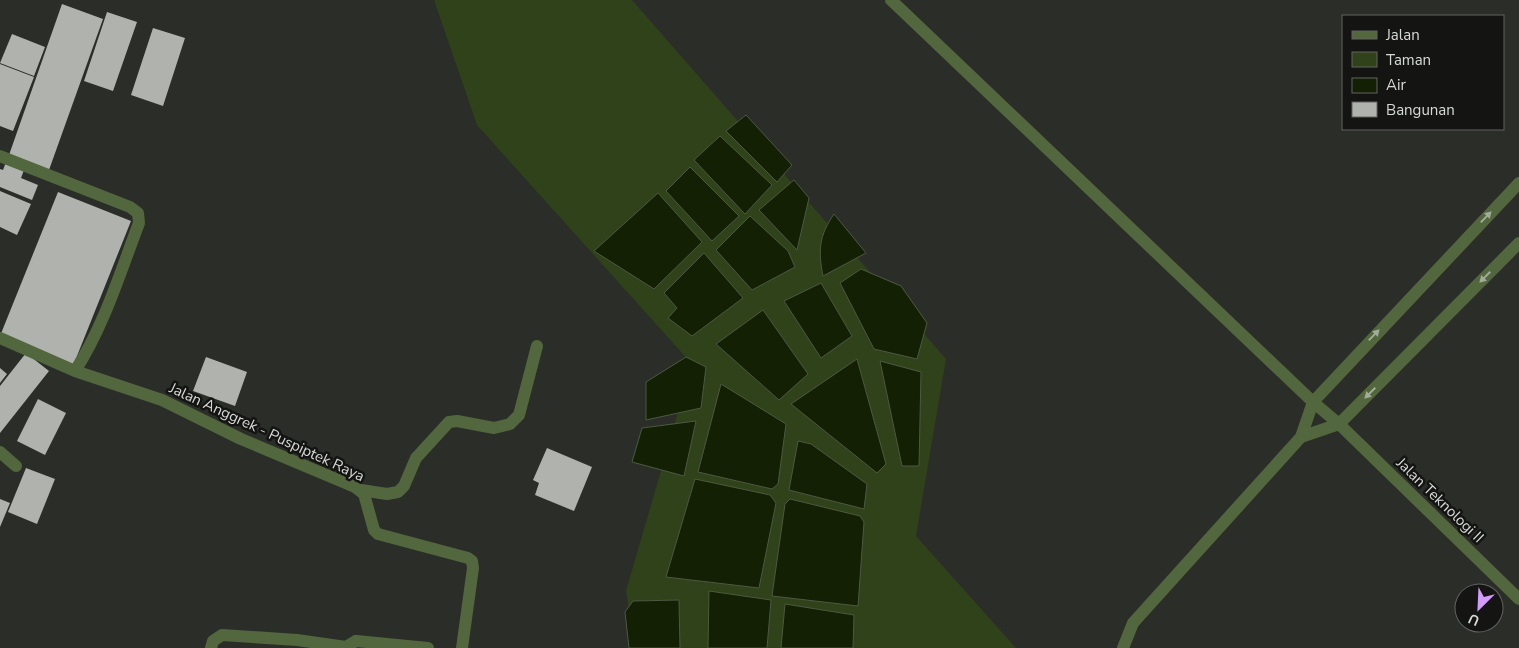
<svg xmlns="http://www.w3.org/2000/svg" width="1519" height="648" font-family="'Nunito Sans',sans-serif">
<rect width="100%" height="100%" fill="#2b2d29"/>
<path fill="#2f421a" d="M434 0H632L946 359 916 536 1016 648H635L626 591 692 364 477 125Z"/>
<path fill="#132003" stroke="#4e5842" d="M746 115 792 165 777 182 726 131Z
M720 136 772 185 745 214 694 160Z
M690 167 739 216 712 241 666 191Z
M794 180 809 198 797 250 759 210Z
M658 193 702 242 654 289 594 251Z
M834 214 866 253 823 276C818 250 819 236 834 214Z
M750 216 788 251 795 267 752 290 716 250Z
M704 253 743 298 692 336 668 318 677 308 664 293Z
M861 269 901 286 927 323 917 359 874 349 840 283Z
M821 283 852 336 821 358 784 301Z
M763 310 808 374 779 400 716 344Z
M686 357 706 367 701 408 646 420V382Z
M857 359 886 464 877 473 791 404Z
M880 361 921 372 919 466H902Z
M721 384 786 424 778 484 772 489 698 472Z
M696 421 684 476 632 462 642 428Z
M798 441 811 444 867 484 864 509 789 490Z
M695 479 770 495 776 503 759 588 666 577Z
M790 499 860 516 864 522 858 606 772 596 785 504Z
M709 591 771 600 767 648H708Z
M679 600 680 648H629L625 612 633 601Z
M785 604 854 615 853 648H781Z"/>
<path fill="#b0b3ad" d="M62 4 103 19 49 170 9 155Z
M107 12 137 22 113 91 84 81Z
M153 28 185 38 163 106 131 95Z
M12 34 45 47 34 76 0 63Z
M0 64 34 77 13 131 0 126Z
M6 162 24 170 21 178 38 185 32 200 0 187V169L3 170Z
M0 191 31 204 17 235 0 227Z
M58 192 131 221 73 366 0 336Z
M26 353 49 371 0 433V386Z
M206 357 247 372 235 406 193 391Z
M0 368 7 374 0 383Z
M38 399 66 413 45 455 17 441Z
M547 448 592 467 574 511 535 495 539 483 533 480Z
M26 468 55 479 37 524 8 512Z
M0 499 10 503 0 527Z"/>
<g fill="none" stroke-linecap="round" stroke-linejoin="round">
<path stroke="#52673d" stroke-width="12" d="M891 0 1313 402 1339 424 1519 599
M1301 437 1339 424 1519 243
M0 452 16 466
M211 648 213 641 222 635 297 640 346 647 356 641
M1123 648 1133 623 1301 437 1313 402 1519 183"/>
<path stroke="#52673d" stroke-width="12" d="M0 156 130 207 138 213 139 223C120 273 104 326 75 371
M0 338 75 371 162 400 241 439 355 487 364 494 374 530 378 534 468 558 472 561 473 568 462 648
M361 490 387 494 398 492 404 486 416 458 449 422 457 421 494 428 510 424 519 415 537 346
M356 641 428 648"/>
</g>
<defs><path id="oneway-solid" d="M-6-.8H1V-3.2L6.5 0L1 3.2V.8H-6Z" transform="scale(1.25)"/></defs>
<g fill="#a2ab99">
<use href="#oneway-solid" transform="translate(1486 217) rotate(-46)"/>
<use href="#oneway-solid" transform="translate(1485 277) rotate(135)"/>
<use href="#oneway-solid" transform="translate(1374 335) rotate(-46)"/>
<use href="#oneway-solid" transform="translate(1370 393) rotate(135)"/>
</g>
<g text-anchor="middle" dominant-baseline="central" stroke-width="5" stroke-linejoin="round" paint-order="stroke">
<g font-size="15" fill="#d7d9d6" stroke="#141513">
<text transform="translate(267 432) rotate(25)">Jalan Anggrek - Puspiptek Raya</text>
<text transform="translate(1440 500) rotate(44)">Jalan Teknologi II</text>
</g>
</g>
<rect x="1342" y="15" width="162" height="115" fill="#141513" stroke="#626361"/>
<rect x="1352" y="31" width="25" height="8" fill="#52673d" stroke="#626361"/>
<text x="1386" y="40" font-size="15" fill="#d7d9d6">Jalan</text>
<rect x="1352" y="52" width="25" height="15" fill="#2f421a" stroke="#626361"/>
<text x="1386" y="65" font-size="15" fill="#d7d9d6">Taman</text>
<rect x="1352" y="78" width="25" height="15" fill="#132003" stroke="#626361"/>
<text x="1386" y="90" font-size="15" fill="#d7d9d6">Air</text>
<rect x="1352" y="102" width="25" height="15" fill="#b0b3ad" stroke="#626361"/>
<text x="1386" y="115" font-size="15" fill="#d7d9d6">Bangunan</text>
<g transform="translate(1479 608) rotate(204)"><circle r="24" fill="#141513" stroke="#626361"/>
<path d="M0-4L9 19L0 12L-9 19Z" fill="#d39cfc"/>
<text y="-8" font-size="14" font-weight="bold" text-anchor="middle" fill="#d7d9d6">U</text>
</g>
</svg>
